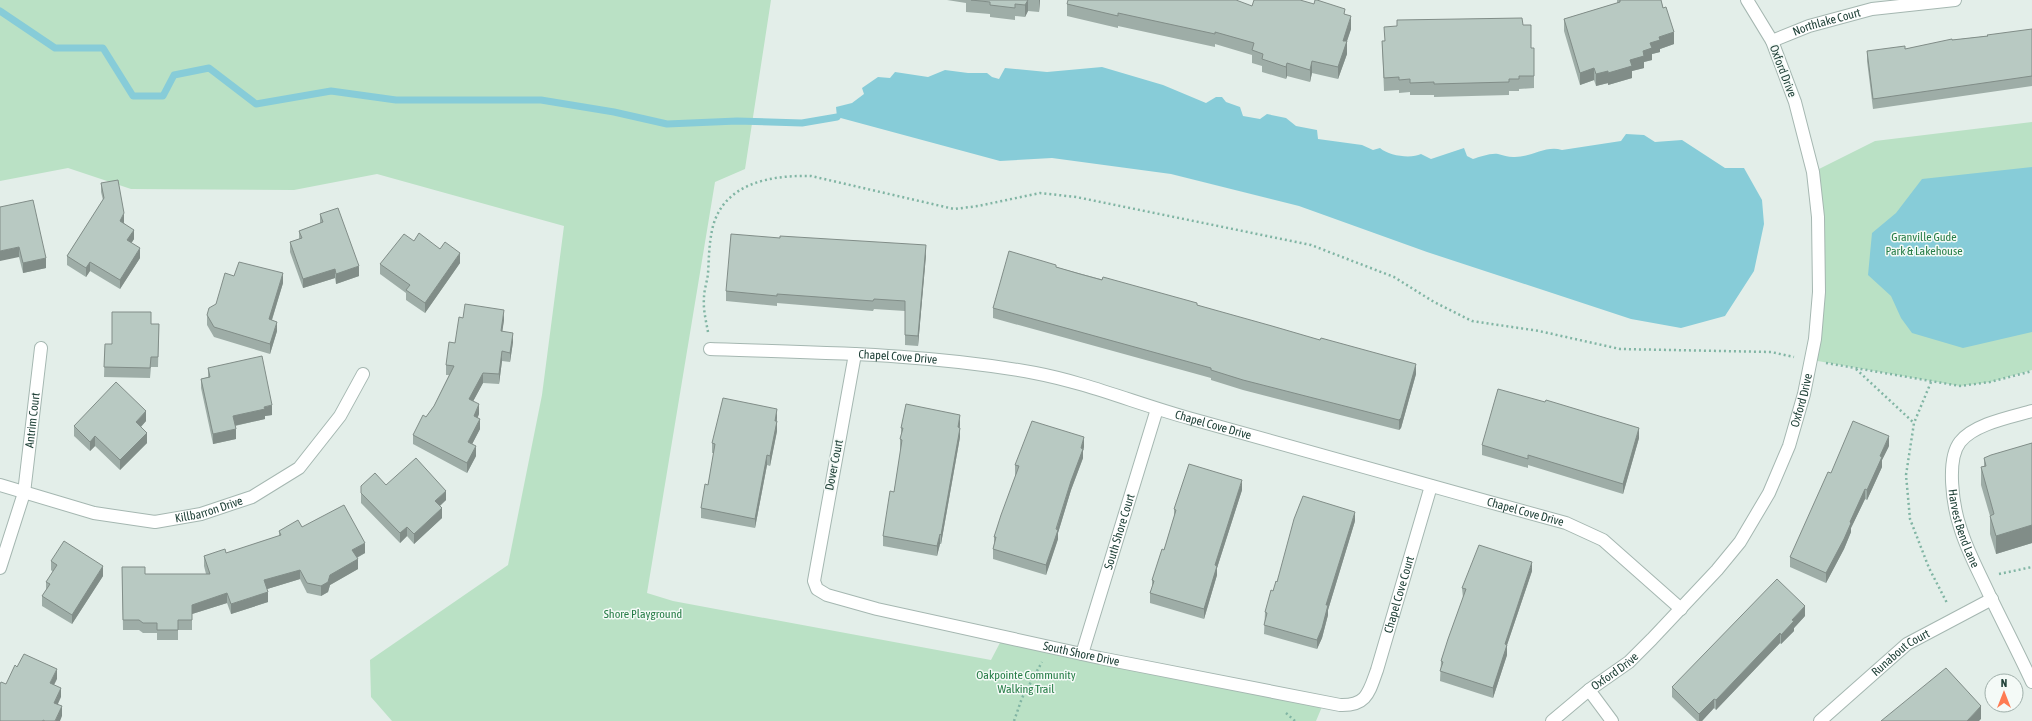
<svg xmlns="http://www.w3.org/2000/svg" width="2032" height="721" font-family="'Asap Condensed',sans-serif">
<rect width="100%" height="100%" fill="#e3eee9"/>
<path fill="#bae1c5" d="M0 0H771L745 169 715 182 647 593 673 601 991 660 1003 637 1324 702 1316 721H392L371 697 370 660 508 565 542 395 564 226 377 174 294 190 131 189 68 168 0 181Z
M2032 122V370L1990 382 1960 386 1812 360 1819 292 1813 172 1875 141Z"/>
<path fill="#87ccd8" d="M1102 67 1163 85 1206 103 1216 97H1222L1226 102 1240 107 1243 116 1260 119 1267 114 1286 118 1296 126 1317 130 1318 139 1362 145 1373 150 1380 148C1389 156 1411 159 1421 154L1431 159 1464 148 1467 156 1473 159C1480 157 1490 153 1498 154 1503 155 1508 157 1513 157 1531 158 1545 145 1562 150L1621 141 1626 134 1644 135 1655 142 1682 140 1725 168H1744L1762 200 1764 224 1754 271 1725 316 1681 328 1631 319 1427 252 1299 206 1171 174 1052 158 1000 161 837 117 836 107 852 103 864 94 862 88 878 77 890 78 895 72 928 77 945 70 968 73H987L992 77 999 79 1005 68 1047 72Z
M2032 167V332L1963 348 1912 333 1901 318 1891 296 1868 275 1872 233 1896 213 1922 179Z"/>
<g fill="none" stroke-linecap="round" stroke-linejoin="round">
<path stroke="#87ccd8" stroke-width="7" d="M0 11 55 48H103L133 96H163L174 75 209 68 256 104 331 91 396 100H541L614 112 667 124 737 121 802 123 837 117"/>
<defs>
<g id="minor">
<path id="s1" d="M1772 41 1809 26 1872 9 1955 0"/>
<path id="s2" d="M710 349C819 353 928 353 1035 373 1088 383 1140 405 1192 419 1316 454 1441 489 1566 523L1603 540 1681 609"/>
<path id="s3" d="M855 354 814 581 817 589 827 595 877 609 1100 658 1340 705C1367 706 1369 692 1377 670L1431 486"/>
<path id="s4" d="M2032 411C2011 417 1974 424 1960 442 1946 460 1953 506 1960 527 1967 551 1979 572 1989 594 2003 623 2018 652 2032 682"/>
<path id="s5" d="M0 485 94 513 155 522 201 514 252 497 299 468 340 416 363 374"/>
<path id="s6" d="M0 568 24 493 41 348"/>
<path id="s7" d="M1082 654 1157 409"/>
<path d="M1589 690 1612 721"/>
<path id="s8" d="M1820 721 1907 644 1992 599"/>
</g>
<g id="tertiary">
<path id="s9" d="M1552 721 1589 690 1629 662 1652 639 1717 570 1740 542 1769 493 1789 446 1804 394 1815 339 1819 292 1818 217 1813 172 1795 102 1772 41 1747 0"/>
</g>
</defs>
<use href="#minor" stroke="#a5b7b1" stroke-width="14"/>
<use href="#tertiary" stroke="#a5b7b1" stroke-width="14"/>
<path stroke="#81b5a4" stroke-width="2.5" stroke-dasharray="2 3" stroke-linecap="butt" d="M708 332C706 321 703 309 704 298 704 290 707 282 708 274 709 257 709 242 713 226 725 182 773 175 811 176L954 209 978 206 1040 193 1076 197 1311 245 1394 277 1434 302 1472 321 1539 331 1620 349 1771 352 1794 357
M1826 363 1960 386 1990 382 2032 371
M1856 369 1914 423
M1931 382 1914 423 1906 475 1910 519 1929 568 1947 603
M1999 574 2032 567
M1286 713 1295 721
M1014 721 1022 698 1042 662"/>
<use href="#minor" stroke="#fff" stroke-width="12"/>
<use href="#tertiary" stroke="#fff" stroke-width="12"/>
</g>
<path fill="#9eada7" d="M947 0H1040L1039 12 1028 11 1025 17 1015 16V20L990 17V14L966 12V3Z
M1617 0H1661L1674 44 1660 49V52L1652 54V60L1644 62V68L1632 71V78L1608 85V83L1596 86 1594 80 1580 85 1564 31V19L1617 3Z
M1067 4 1252 6 1345 15 1351 29 1347 41V54L1338 79 1312 73 1310 82 1287 76 1286 79 1262 72V66L1252 63V55L1215 44V47L1118 26V28L1067 16Z
M1523 25 1531 48H1534V88L1519 89V91H1509V95L1434 97V95H1410V92L1399 93V90L1384 91 1382 41Z
M2032 29V86L1873 109 1867 61V51L1905 49 1952 40 1987 36Z
M101 183 124 222V223L134 239 131 243 140 258 120 289 90 271 86 277 67 265V256L103 200 101 192Z
M0 207 46 268 23 273 19 257Z
M320 214 359 276 336 284 335 278 303 288 290 252V242L299 239V231L320 223Z
M414 241 440 249 460 263 425 313 406 300V293L380 274V264Z
M926 255 918 346 905 345V311L874 309 873 311 777 303V306L726 301V291Z
M1056 267 1197 305 1416 374 1401 428 1399 430 1243 390 1211 380V378L993 318V308Z
M234 276 283 283 272 320 277 331 270 354 214 337 207 325V315L216 304Z
M463 318 504 320 502 331 513 342 510 362 502 361 499 384 483 383 473 401 479 414 478 417 480 429 472 444 476 456 467 473 413 444V435L434 406 449 375H446V365L455 343Z
M151 324H159L158 367H151L150 378 104 377 105 344H112Z
M208 368 272 415 265 416V419L235 426 236 439 213 444 201 388V379L208 377Z
M777 418V431L770 466 767 465 755 528 701 518V508L708 485 714 453H712V443Z
M146 421 141 427 147 443 120 470 95 446 90 451 74 436V426Z
M960 425V437L941 544H940L937 556 883 546V536L894 492 901 449H900V439L901 435V428Z
M1639 438 1623 494 1528 465V468L1482 455V445Z
M2032 443V543L1996 554 1990 534V516L1981 485V467L1984 466V458Z
M1889 446 1882 460V467L1867 500 1865 499 1851 528V532L1844 549 1826 583 1790 567V557L1831 473Z
M1084 447 1083 451V458L1071 490 1058 533V539L1046 575 993 559V549L994 544V537L1016 475H1015V465Z
M386 485 446 500 440 506 442 518 414 544 407 536 400 543 361 503V486Z
M1242 490 1217 568V575L1204 619 1150 603V593L1152 588V580L1164 550 1174 517V509Z
M1355 521 1328 610V615L1322 638 1317 649 1264 634 1265 612 1277 582Z
M302 527 365 553 357 558 358 569 330 585 328 592 321 596 307 593 300 579 267 589 268 602 231 614 227 603 192 614V630H178V640H157V633H143L139 630H123L122 567 145 574H206L204 566V556L226 553 279 536V531Z
M51 561 103 576 72 624 42 606V596L46 590V582L53 572 51 570Z
M1532 571 1507 645V655L1493 698 1440 681 1441 661 1463 598 1462 588Z
M1805 616 1794 628V631L1781 644 1780 643 1716 710 1714 708 1702 721H1697L1672 697V687Z"/>
<path fill="#818d88" d="M1028 0V11L1025 17V5Z
M1039 0H1040L1039 12Z
M1351 16V29L1347 41V54L1338 79V67L1343 41Z
M1674 32V44L1660 49V52L1652 54V60L1644 62V68L1632 71V78L1608 85V73L1630 60 1643 51 1650 43 1659 37Z
M1312 61V73L1310 82V70Z
M1287 63V76L1286 79V67Z
M1594 68V80L1580 85V73Z
M1608 71V83L1596 86V74Z
M124 213V222L120 230V221Z
M134 230V239L127 250V240Z
M926 245V255L918 346V336Z
M19 247V257L0 261V251Z
M140 248V258L120 289V280Z
M460 253V263L425 313V303Z
M46 258V268L23 273V263Z
M90 262V271L86 277V268Z
M359 266V276L336 284V274Z
M335 269V278L303 288V279Z
M283 273V283L269 329V319Z
M504 310V320L501 341V331Z
M277 322V331L270 354V344Z
M513 333V342L510 362V353Z
M502 351V361L499 384V374Z
M1416 364V374L1401 428 1399 430V420Z
M483 373V383L469 409V399Z
M479 404V414L474 425V416Z
M272 405V415L265 416V419L233 426V416Z
M777 409V418L775 431V421Z
M146 411V421L136 432V422Z
M960 415V425L958 437V427Z
M480 419V429L468 452V442Z
M777 421V431L770 466V456Z
M960 428V437L941 544V535Z
M1639 428V438L1623 494V484Z
M236 429V439L213 444V434Z
M147 433V443L120 470V460Z
M95 436V446L90 451V442Z
M1889 436V446L1882 460V467L1867 500V490L1880 456Z
M1084 437V447L1083 451V458L1071 490 1058 533V539L1046 575V565Z
M476 446V456L467 473V463Z
M767 455V465L755 528V519Z
M1242 480V490L1217 568V575L1204 619V609L1215 565Z
M1865 489V499L1851 528V532L1844 549 1826 583V573Z
M446 491V500L435 510V501Z
M442 508V518L414 544V534Z
M1355 512V521L1328 610V615L1322 638 1317 649V640L1326 605Z
M2032 525V543L1996 554V536Z
M407 527V536L400 543V533Z
M940 534V544L937 556V546Z
M365 543V553L352 560V550Z
M358 559V569L330 585 328 592 321 596V586L330 575Z
M1532 562V571L1507 645V655L1493 698V688L1505 644Z
M103 566V576L72 624V615Z
M300 570V579L264 590V580Z
M268 592V602L231 614V604Z
M227 593V603L192 614V605Z
M1805 606V616L1794 628V631L1781 644V635L1792 620Z
M1780 633V643L1716 710V700Z
M57 669V679L50 693V683Z
M61 688V697L54 713V703Z
M1714 699V708L1702 721H1699V714Z
M62 706V716L60 721H55Z
M1981 706V719L1979 721H1967Z"/>
<path fill="#b8c9c2" stroke="#818d88" d="M971 0H1028L1025 5 1015 4V8L990 5V2Z
M1068 0H1236L1252 6 1254 0H1300L1314 4 1315 0H1317L1345 9 1344 14 1351 16 1343 41H1347L1338 67 1312 61 1310 70 1287 63 1286 67 1262 59 1263 54 1252 50 1254 43 1215 32V34L1118 13V16L1067 4Z
M1620 0H1661L1663 8 1666 7 1674 32 1659 37 1660 40 1650 43 1652 48 1643 51 1644 56 1630 60 1632 66 1608 73V71L1596 74 1594 68 1580 73 1564 19 1620 2Z
M1522 18 1523 25H1531V48H1534V76H1519V79H1509V82L1434 84V82L1410 83V79L1399 80V77L1384 78 1382 41H1385L1384 27 1397 26V20Z
M2032 29V76L1873 99 1867 51 1905 46V49L1952 39V40L1988 36 1987 35Z
M118 180 124 213 120 221 134 230 127 240 140 248 120 280 90 262 86 268 67 256 104 198 101 183Z
M33 200 46 258 23 263 19 247 0 251V207Z
M338 208 359 266 336 274 335 269 303 279 290 242 302 238 299 231 323 222 320 214Z
M419 233 440 249 445 242 460 253 425 303 406 290 410 285 380 264 404 234 414 241Z
M731 234 780 238V236L926 245 918 336 905 335V301L874 299 873 301 777 294V296L726 291Z
M1009 251 1056 265V267L1080 274 1102 280 1103 277 1197 303V305L1272 326 1320 340 1321 338 1416 364 1401 418 1399 420 1243 380 1211 370V368L993 308Z
M239 262 283 273 269 319 277 322 270 344 214 327 207 315 209 308 216 304 225 273 234 276Z
M465 304 504 310 501 331 513 333 510 353 502 351 499 374 483 373 469 399 479 404 474 416 480 419 468 442 476 446 467 463 413 435 423 415 426 417 434 406 454 366 446 365 449 342 455 343 459 317 463 318Z
M112 312H151V324H159L158 357H151L150 368 104 367 105 344H112Z
M262 356 272 405 264 407 265 409 233 416 236 429 213 434 201 379 210 377 208 368Z
M116 382 146 411 136 422 147 433 120 460 95 436 90 442 74 426Z
M1498 389 1545 402 1546 400 1639 428 1623 484 1528 455V459L1482 445Z
M723 398 777 409 775 421H777L770 456 767 455 755 519 701 508 705 484 708 485 715 444 712 443Z
M906 404 960 415 958 427 960 428 941 535 940 534 937 546 883 536 890 491 894 492 902 440 900 439 903 428H901Z
M1032 421 1084 437 1081 448 1083 449 1071 481 1056 529 1058 530 1046 565 993 549 996 537H994L1001 515 1019 466 1015 465Z
M1853 421 1889 436 1880 456 1882 457 1867 490 1865 489 1850 522 1851 523 1844 539 1826 573 1790 557 1828 472 1831 473Z
M2032 443V525L1996 536 1990 516 1994 514 1981 467 1986 466 1984 458 1991 455Z
M416 458 446 491 435 501 442 508 414 534 407 527 400 533 361 493V486L375 473 386 485Z
M1189 464 1242 480 1215 565 1217 566 1204 609 1150 593 1154 581 1152 580 1162 549 1164 550 1176 510 1174 509Z
M1303 496 1355 512 1326 605H1328L1322 628 1317 640 1264 625 1267 613 1265 612 1271 590 1273 591 1276 581 1277 582 1294 519Z
M344 505 365 543 352 550 358 559 330 575 328 582 321 586 307 583 300 570 264 580 268 592 231 604 227 593 192 605V620H178V630H157V623H143L139 620H123L122 567H145V574H210L204 556 225 549 226 553 281 535 279 531 298 520 302 527Z
M64 541 103 566 72 615 42 596 50 584 46 582 57 565 51 561Z
M1479 545 1532 562 1505 644 1507 645 1493 688 1440 671 1443 662 1441 661 1448 639 1466 589 1462 588Z
M1777 579 1805 606 1792 620 1794 621 1781 635 1780 633 1716 700 1714 699 1699 714 1672 687Z
M24 654 57 669 50 683 61 688 54 703 62 706 55 721H45L43 720V721H0V684L1 682 6 684 15 665 17 667Z
M1946 668 1981 706 1967 721H1881Z"/>
<g text-anchor="middle" dominant-baseline="central" stroke-width="3" stroke-linejoin="round" paint-order="stroke">
<g font-size="12" fill="#214239" stroke="#f4faf7">
<text stroke="none"><textPath href="#s1" startOffset="58">Northlake Court</textPath></text>
<text transform="translate(1783 71) rotate(69)">Oxford Drive</text>
<text stroke="none"><textPath href="#s2" startOffset="188">Chapel Cove Drive</textPath></text>
<text stroke="none"><textPath href="#s9" startOffset="416">Oxford Drive</textPath></text>
<text stroke="none"><textPath href="#s6" startOffset="152">Antrim Court</textPath></text>
<text stroke="none"><textPath href="#s2" startOffset="512">Chapel Cove Drive</textPath></text>
<text transform="translate(834 465) rotate(-79)">Dover Court</text>
<text stroke="none"><textPath href="#s5" startOffset="215">Killbarron Drive</textPath></text>
<text stroke="none"><textPath href="#s2" startOffset="836">Chapel Cove Drive</textPath></text>
<text stroke="none"><textPath href="#s4" startOffset="169">Harvest Bend Lane</textPath></text>
<text stroke="none"><textPath href="#s7" startOffset="128">South Shore Court</textPath></text>
<text stroke="none"><textPath href="#s3" startOffset="911">Chapel Cove Court</textPath></text>
<text stroke="none"><textPath href="#s8" startOffset="106">Runabout Court</textPath></text>
<text stroke="none"><textPath href="#s3" startOffset="512">South Shore Drive</textPath></text>
<text stroke="none"><textPath href="#s9" startOffset="80">Oxford Drive</textPath></text>
</g>
<g font-size="12" fill="#277d47" stroke="#f4faf7">
<text x="1924" y="237">Granville Gude<tspan x="1924" dy="14">Park &amp; Lakehouse</tspan></text>
<text x="643" y="614">Shore Playground</text>
<text x="1026" y="675">Oakpointe Community<tspan x="1026" dy="14">Walking Trail</tspan></text>
</g>
</g>
<g transform="translate(2004 693)"><circle r="19" fill="#f4faf7" stroke="#a0b0ab"/>
<path d="M0-3L7 15L0 10L-7 15Z" fill="#fe7b52"/>
<text y="-6" font-size="11" font-weight="bold" text-anchor="middle" fill="#214239">N</text>
</g>
</svg>
